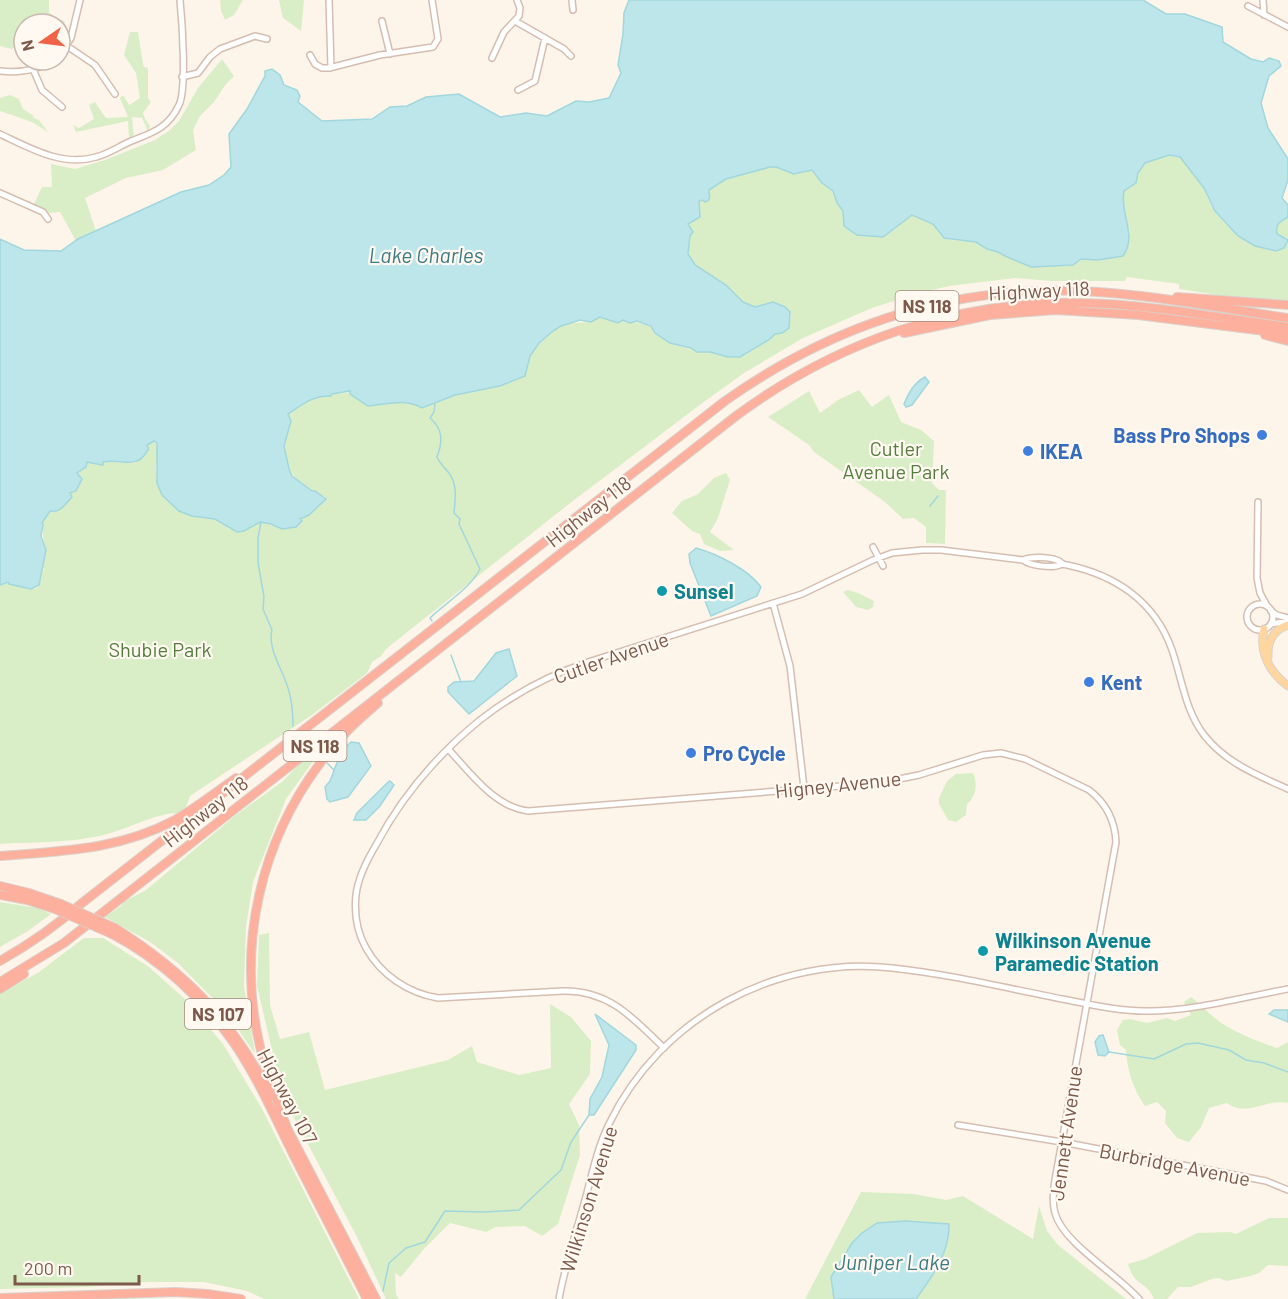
<svg xmlns="http://www.w3.org/2000/svg" width="1288" height="1299" font-family="Barlow,sans-serif">
<rect width="100%" height="100%" fill="#fef5ea"/>
<path fill="#d9eec6" d="M0 0H49V12L54 17 64 21C68 33 67 39 60 49V24H24V45L11 49 0 46Z
M220 0H243L234 15 225 20 221 11Z
M279 0H304L301 31 283 18Z
M130 32H138L143 64 144 67 148 68V98L151 102 143 113 145 119 150 126 148 131 142 118 132 117 134 138 129 139 128 121 76 132 73 125 79 128 94 119 89 105 95 102 106 118 128 117 120 98 123 95 129 105 140 98 136 73 124 55Z
M222 59 234 76 226 84 214 102 200 116 193 130 196 150 163 170 126 178 85 198 96 231 76 241 60 212 49 213 34 204 42 187H52L51 164 75 169 105 160 155 140 170 130 179 121 198 88Z
M10 95 19 99 23 109 34 116 32 117 39 120 48 132 32 122 0 111V98Z
M1169 155 1180 157C1187 167 1196 176 1203 186 1206 192 1207 198 1210 203 1222 225 1258 258 1284 248L1285 242 1277 234 1276 226 1281 220 1288 217V306L1179 289V284L1127 277 1125 281H1051L1015 278 949 286 916 294 872 308 803 338 744 373 701 404 569 504 386 649 381 656 372 662 367 673 312 715 190 796 186 807 179 813C153 813 126 831 99 836 67 843 33 842 0 844V585L8 582 9 584 31 589 37 588C42 580 39 575 44 569L42 566C52 545 33 532 50 511 61 513 65 504 72 497L70 493H74L79 485 81 477 77 473 86 467 87 462 103 465V462L109 459 111 462 135 463 144 457 143 456 148 450 147 445 156 440 158 461 156 465 157 483 162 495 181 512 215 519 232 530 244 531 260 522 271 524 281 529 296 527 302 521 300 519 304 518 303 516 309 515 325 497C285 478 279 461 290 418L288 414C302 405 313 395 331 396L332 394 348 393 349 391 368 405C386 406 406 397 422 408L455 395 500 386 525 376C529 370 526 365 529 358 534 347 550 332 560 326 571 321 584 324 592 321 595 320 597 318 600 317L618 323 623 320C633 323 641 322 652 327 659 344 692 350 708 352 719 352 728 361 740 357 746 355 772 338 775 334L782 333 788 328 791 316 785 307 773 302 755 307 744 303 726 285 695 265 688 254 690 236 693 232 688 224 700 216 699 201 702 200 708 201 710 197 709 190 727 179 770 167H776L794 174 811 170 822 183 832 191 837 203 843 211 845 228 859 235 883 237 912 215 933 224 940 234 951 240 976 242 987 249 998 252 1005 256 1031 267 1073 265 1081 259C1110 261 1111 252 1130 233L1123 206 1124 191 1136 183C1141 161 1149 160 1169 155Z
M859 390 872 407 889 395 901 422 921 430 934 441 932 483 939 490H946L945 544 926 543V527L914 518 903 519 885 502 814 452 809 445 768 417 809 391 820 413 838 400Z
M726 473 730 480 718 518 710 532 734 550 720 551 704 544 700 534 692 531 672 513 682 501 698 494 714 478Z
M848 590 858 593 874 601 873 607 868 610 856 607 843 592Z
M343 731 311 764 286 799 253 882 246 927 244 986 255 1054 227 1013 178 963 150 942 105 917 121 906 125 901 146 890 236 815 283 781 304 759Z
M973 773C978 784 976 797 967 804L966 815 956 822 948 820 939 804V798L947 781 956 774Z
M0 902 37 908 51 914 28 931 0 947Z
M269 933 270 1005 280 1039 309 1032 325 1090 448 1060 472 1046 477 1062 519 1075 551 1068 550 1004 571 1017 591 1041 590 1074 569 1104 579 1125 580 1155 558 1224 542 1236 525 1226 496 1227 486 1232 450 1223 423 1250 401 1277 395 1273 396 1294 399 1299H386L357 1237 283 1097 257 986 259 935Z
M84 938H103L149 967 186 1000 223 1044 261 1107 359 1299H264L247 1291 204 1282H147L87 1287 0 1289V994L39 972Z
M1191 997C1202 1005 1210 1015 1220 1022 1238 1034 1257 1041 1277 1048L1288 1042V1103C1266 1098 1248 1118 1227 1103L1209 1108 1201 1127 1189 1142 1177 1138 1165 1123 1166 1111 1157 1102 1145 1106C1133 1089 1127 1070 1126 1050L1120 1045 1117 1030 1123 1020 1130 1019 1147 1023 1167 1018 1175 1021 1191 1015 1184 1002Z
M861 1192 914 1194 946 1200 963 1196 1033 1239 1039 1206 1047 1231 1058 1245 1126 1299H916C932 1277 951 1252 949 1224L905 1221 852 1243 831 1277 834 1299H805Z
M1269 1218H1288V1266L1268 1265 1259 1273 1250 1276 1227 1281 1218 1278 1212 1279 1191 1287H1178L1167 1299H1154C1146 1280 1135 1288 1128 1264L1145 1259 1197 1233 1230 1232 1236 1234Z"/>
<path fill="#bce6ea" stroke="#a1d7dd" stroke-width="1.5" d="M629 0H1143L1166 14H1185L1222 27 1223 42 1251 59 1263 62 1269 58 1279 61 1281 66 1269 76 1261 103 1268 128 1288 159V180L1282 198 1288 205V217C1280 222 1275 223 1277 234L1288 240 1284 248 1276 251 1255 246 1238 236 1215 211 1204 188 1180 157 1169 155 1145 163 1138 173 1136 183 1124 191C1119 213 1138 235 1123 256L1098 260 1081 259 1073 265 1031 267 1005 256 998 252 987 249 976 242 944 238 933 224 912 215 883 237 857 235 844 226 843 211 837 203 833 191 822 183 812 170 794 174 776 167H770L726 179 709 190C709 196 712 200 705 202L702 200 699 201 700 217 688 224 693 232 690 236 688 254 695 265 726 285 743 302 755 307 773 302 785 307 790 312 789 328 782 333 775 334 770 339 740 357H728L710 352H697L691 348 670 343 655 333 651 326 637 321 630 323 623 320 618 323 600 317 591 322 580 320 561 326 553 331 539 343 530 356 525 376 500 386 455 395 422 408C407 398 387 404 368 406L350 394V391L332 394 331 396C313 395 302 405 288 414L291 421 284 446 289 469 292 476 312 491H315L326 499 309 515 300 519 302 521 296 527 282 529 271 524 260 522 244 531 237 532 215 519 192 516 179 511 162 495 157 483V443L154 441 147 445C149 451 149 447 146 453 135 470 119 458 103 462V465L87 462 86 467 77 473 82 479 76 491 70 493 72 497C65 504 61 513 50 511L42 523 43 524 41 536 46 550 39 585 31 589 9 584 8 582 0 585V239L24 250 61 251 78 239 181 192 209 185 224 175 231 167 229 134 247 109 265 76V71L272 69 280 75 284 85 297 90 300 96 298 102 322 121 372 119 390 107 407 106 426 97 459 94 500 117 526 113 547 116 576 101 589 102 609 98 621 73 618 65 623 34 624 13Z
M925 377 929 382 912 405 906 407 904 404C909 392 914 383 925 377Z
M696 548C717 554 748 569 761 587L757 596 711 616 690 563 689 554Z
M509 649 517 676 469 714 448 692V687L454 682 474 681 496 653Z
M351 742 359 743 371 766 348 797 330 802 327 799 325 787 330 781 341 752Z
M390 781 394 785 380 806 366 820H354L357 813 388 782Z
M1274 1010H1288V1022L1269 1014Z
M595 1014 636 1045V1050L594 1115H589L590 1099 602 1077 609 1045Z
M1103 1035 1109 1052 1105 1056 1098 1055 1095 1042 1099 1036Z
M905 1221 949 1224C950 1252 932 1277 916 1299H834L831 1277 852 1243 862 1233 877 1223Z"/>
<g fill="none" stroke-linecap="round" stroke-linejoin="round">
<path stroke="#a1d7dd" stroke-width="1.5" d="M930 506 938 496
M261 522 258 538V562L264 597 263 609 272 630C267 649 283 670 288 688 292 700 293 713 293 726
M432 621 430 618C446 602 469 590 480 569L459 524 460 519 454 513C455 500 458 485 449 473 444 467 440 464 437 457 443 441 443 429 430 418L434 412 435 404
M451 655 461 682
M327 763 334 770
M1109 1052 1154 1059 1186 1044 1198 1043 1229 1050 1246 1060 1264 1063 1288 1072
M383 1291 389 1263 406 1248 425 1242 445 1211 484 1212 519 1210 561 1170 571 1142 589 1115"/>
<defs>
<path id="minor" d="M329 0 331 68
M572 0 573 10
M1263 0 1264 15
M1248 6 1288 27
M382 21 390 54
M515 21 564 49 571 56
M67 46 95 65 115 94
M60 55 71 38 80 0
M310 55 315 64 322 68H329L380 55 433 47 438 39 432 0
M492 58 504 32 519 16 520 8 517 0
M33 69 42 90 62 107
M0 71C19 73 37 71 53 60
M182 77 198 73 210 57 220 49 255 36 267 39
M518 90 535 81 545 38
M0 134C30 148 62 167 96 157 108 154 118 147 129 142 151 133 168 129 179 105 187 89 182 20 180 0
M0 193 43 212 48 219
M1258 502 1257 578 1260 593 1267 606
M873 547 883 566
M1023 560C1031 556 1051 557 1059 561 1061 563 1064 565 1067 565 1115 575 1155 601 1172 650 1182 679 1185 710 1204 735 1226 763 1257 775 1288 789
M773 603 790 666 804 788
M1247 617a13 13 0 1 1 26 0a13 13 0 1 1-26 0Z
M1271 611 1277 615 1288 618
M1271 624 1288 621
M448 749C470 772 494 807 528 811L879 783 919 775 983 755 1001 753 1025 759 1089 790C1106 803 1115 821 1116 842L1055 1180C1053 1191 1052 1202 1055 1213 1063 1243 1117 1274 1139 1299
M664 1048C633 1018 609 990 563 991L438 998C408 993 381 975 366 948 357 932 354 914 356 895 358 877 367 860 376 845 402 796 437 755 480 720 512 695 549 675 588 662L802 594 873 560 892 553 922 550H941L1023 560C1031 566 1053 569 1062 564
M958 1125 1062 1142 1266 1181 1288 1190
M559 1299C565 1265 576 1233 585 1200 592 1175 597 1148 609 1124 660 1018 776 955 892 968 949 974 1006 988 1062 999 1089 1004 1117 1011 1145 1011 1189 1012 1244 997 1288 989"/>
<path id="major" d="M1264 629C1259 652 1269 672 1288 686
M1268 657C1267 642 1273 630 1288 625"/>
<path id="highway" d="M1177 297 1288 305
M904 333 990 315 1056 310 1138 315 1288 334
M1265 335 1288 341
M0 856C62 851 119 850 175 820 196 808 216 792 236 778
M0 886 29 893 61 904
M0 895 27 900 55 909
M115 928C186 973 233 1021 271 1096
M112 934C160 959 203 999 234 1043 258 1078 275 1118 294 1156 318 1204 343 1251 367 1299
M0 961C30 944 57 925 82 903L725 401C831 326 950 286 1080 291 1150 294 1219 308 1288 318
M0 982 64 943 736 416C836 342 955 300 1080 303 1150 304 1219 318 1288 327
M0 989 24 974
M286 1126 376 1299
M287 1128C277 1100 265 1072 259 1042 237 944 261 841 321 762 337 739 357 721 378 703
M0 1298 176 1292 208 1294 241 1299"/>
</defs>
<use href="#minor" stroke="#d5beb1" stroke-width="8"/>
<use href="#major" stroke="#dad1cc" stroke-width="9"/>
<use href="#highway" stroke="#dad1cc" stroke-width="10"/>
<use href="#minor" stroke="#fff" stroke-width="5"/>
<use href="#major" stroke="#ffd6a0" stroke-width="7"/>
<use href="#highway" stroke="#fcb09d" stroke-width="8"/>
<defs>
<path id="highway-bridge" d="M61 904 115 928
M55 909 112 934"/>
</defs>
<use href="#highway-bridge" stroke="#dad1cc" stroke-width="10" stroke-linecap="butt"/>
<use href="#highway-bridge" stroke="#fcb09d" stroke-width="8"/>
</g>
<g fill="#3f7fe0" stroke="#fff9f2" stroke-width="2">
<circle cx="1262" cy="435" r="6"/>
<circle cx="1028" cy="451" r="6"/>
<circle cx="1089" cy="682" r="6"/>
<circle cx="691" cy="753" r="6"/>
</g>
<g fill="#0f9aa8" stroke="#fff9f2" stroke-width="2">
<circle cx="662" cy="591" r="6"/>
<circle cx="983" cy="951" r="6"/>
</g>
<g text-anchor="middle" dominant-baseline="central" stroke-width="4.5" stroke-linejoin="round" paint-order="stroke">
<g fill="#fff9f2" stroke="#a3897c" stroke-width="1.5">
<rect x="895.5" y="291" width="63" height="30" rx="4.5"/>
<rect x="283.5" y="731" width="63" height="30" rx="4.5"/>
<rect x="185" y="999" width="66" height="30" rx="4.5"/>
</g>
<g font-size="18" font-weight="bold" fill="#7c594a">
<text x="927" y="306">NS 118</text>
<text x="315" y="746">NS 118</text>
<text x="218" y="1014">NS 107</text>
</g>
<g font-size="20" fill="#7c594a" stroke="#fff9f2">
<text transform="translate(1039 290) rotate(-3)">Highway 118</text>
<text transform="translate(588 511) rotate(-38)">Highway 118</text>
<text transform="translate(611 657) rotate(-19)">Cutler Avenue</text>
<text transform="translate(838 784) rotate(-6)">Higney Avenue</text>
<text transform="translate(205 811) rotate(-38)">Highway 118</text>
<text transform="translate(288 1096) rotate(62)">Highway 107</text>
<text transform="translate(1065 1133) rotate(-82)">Jennett Avenue</text>
<text transform="translate(1175 1164) rotate(11)">Burbridge Avenue</text>
<text transform="translate(588 1199) rotate(-73)">Wilkinson Avenue</text>
</g>
<g font-size="20" font-weight="bold" fill="#366cbe" stroke="#fff9f2" text-anchor="start">
<text x="1250" y="435" text-anchor="end">Bass Pro Shops</text>
<text x="1040" y="451">IKEA</text>
<text x="1101" y="682">Kent</text>
<text x="703" y="753">Pro Cycle</text>
</g>
<g font-size="20" fill="#547d3e" stroke="#fff9f2">
<text x="896" y="448">Cutler<tspan x="896" dy="23">Avenue Park</tspan></text>
<text x="160" y="649">Shubie Park</text>
</g>
<g font-size="20" font-weight="bold" fill="#0d838f" stroke="#fff9f2" text-anchor="start">
<text x="674" y="591">Sunsel</text>
<text x="995" y="940">Wilkinson Avenue<tspan x="995" dy="23">Paramedic Station</tspan></text>
</g>
<g font-size="21" font-style="italic" fill="#3b7b82" stroke="#fff9f2">
<text x="426" y="254">Lake Charles</text>
<text x="892" y="1261">Juniper Lake</text>
</g>
</g>
<g transform="translate(42 42) rotate(256)"><circle r="28" fill="#fff9f2" stroke="#cbb9af" stroke-width="1.5"/>
<path d="M0-4.5L10 22L0 15L-10 22Z" fill="#f16347"/>
<text y="-9" font-size="16" font-weight="bold" text-anchor="middle" fill="#7c594a">N</text>
</g>
<path d="M15 1275v9h124v-9" fill="none" stroke="#7c594a" stroke-width="3"/>
<text x="24" y="1275" font-size="18" fill="#7c594a" stroke="#fff9f2" stroke-width="4.5" paint-order="stroke">200 m</text>
</svg>
